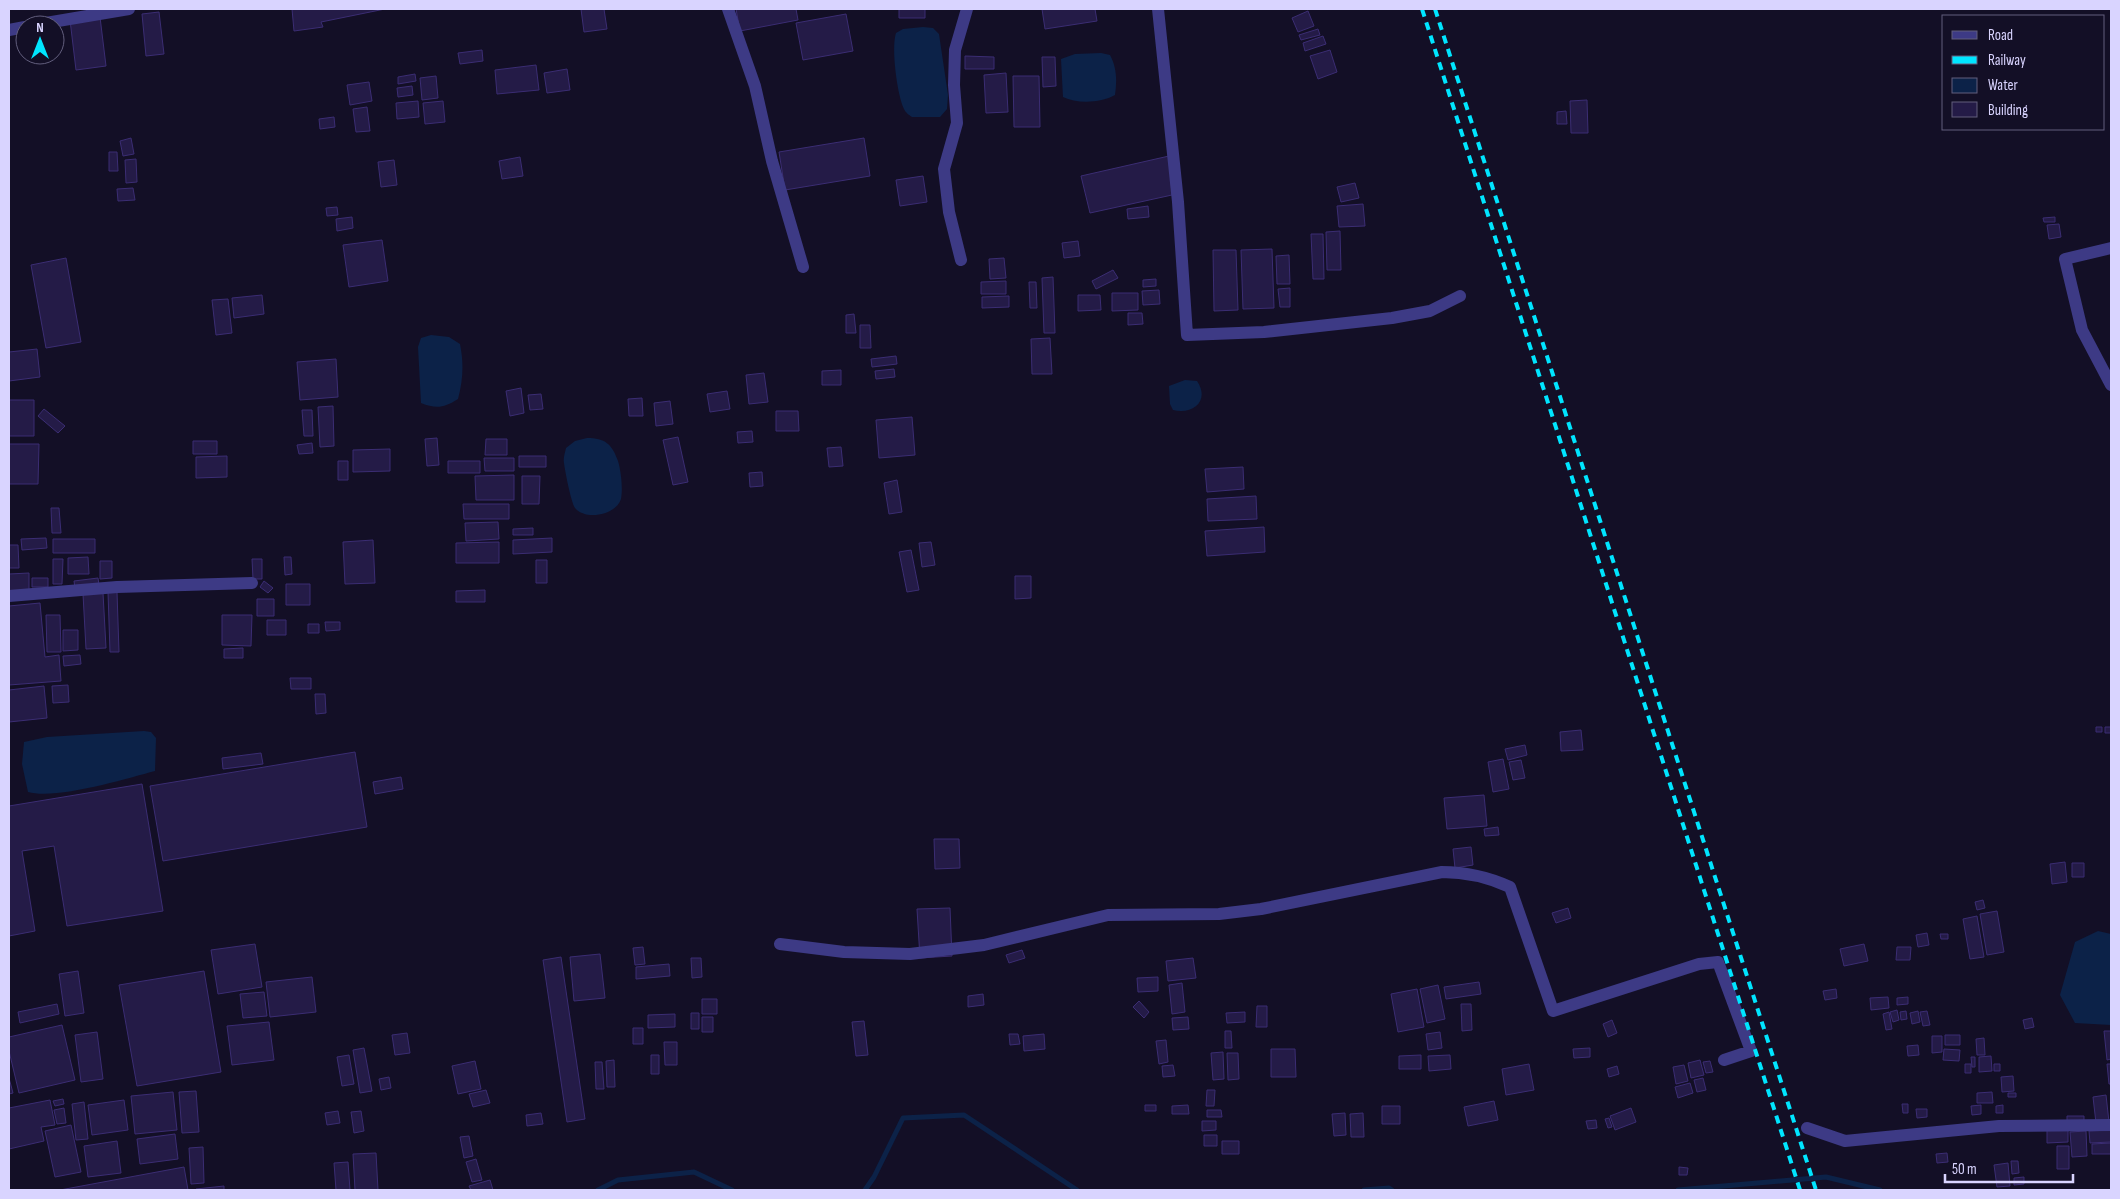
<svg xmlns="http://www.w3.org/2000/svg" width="2120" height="1199" font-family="'Sofia Sans Condensed',sans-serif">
<rect width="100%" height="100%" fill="#130f26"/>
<path fill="#0c2248" d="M923 27 933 28 939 34 948 95 947 109 940 117H912C909 115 905 112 904 109 897 94 891 48 896 33L903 29Z
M1101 53 1110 55C1117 68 1117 81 1115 95 1101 103 1077 104 1063 97L1061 59 1075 54Z
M431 335 449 337 460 344C464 364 463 380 458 399 444 408 436 409 421 403L418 347 421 338Z
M1185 380 1197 381C1210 400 1194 415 1173 410L1170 404 1169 386Z
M587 438C605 438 612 444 618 461 621 471 623 488 621 499 616 515 586 521 575 508 571 502 565 471 564 463 563 458 565 453 566 448L575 441Z
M144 731 151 732 156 738 155 771C125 779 56 800 28 792L22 764 24 742 47 737Z
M2098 931 2111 934V1025L2075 1023 2060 995 2075 942Z"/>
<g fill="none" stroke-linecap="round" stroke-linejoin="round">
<path stroke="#0c2248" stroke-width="5" d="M598 1190 618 1180 694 1172 732 1190
M865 1190 874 1177 903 1118 964 1115 1077 1190
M1364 1190 1389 1188 1392 1190
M1678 1190 1826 1177 1880 1190"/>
</g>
<path fill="#241b47" stroke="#3b2d73" d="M292 9H385L321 22 323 27 294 31Z
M581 9H604L607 29 584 32Z
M736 9H796L798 20 740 31Z
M899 9H925V18H899Z
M1042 9H1095L1097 21 1045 29Z
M1308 11 1314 26 1298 32 1292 18Z
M159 12 164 54 146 56 142 14Z
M846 14 853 51 803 60 796 23Z
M100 17 106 66 76 70 70 20Z
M1318 29 1320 35 1301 40 1299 35Z
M1323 36 1326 44 1305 51 1303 43Z
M482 50 483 61 460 64 458 53Z
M1330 50 1337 72 1318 79 1310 56Z
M965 56 994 57V69H965Z
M1042 57H1055L1056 86 1043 87Z
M536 65 539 90 497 94 495 70Z
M567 69 570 90 547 93 544 73Z
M1006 73 1008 112 986 113 984 75Z
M415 74 416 81 398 84V77Z
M436 76 438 98 422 100 420 78Z
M1013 76H1039L1040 127H1014Z
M369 82 372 101 350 105 347 85Z
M412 86 413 95 398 97 397 88Z
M1587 100 1588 133H1571L1570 101Z
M418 101 419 117 397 119 396 103Z
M443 101 445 122 425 124 423 103Z
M367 107 370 131 356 132 353 109Z
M1566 111 1567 124H1557V112Z
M334 117 335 127 320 129 319 119Z
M131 138 134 154 123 156 120 141Z
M864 138 870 176 785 190 779 152Z
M109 152H117L118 171H109Z
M1169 156 1172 195 1090 213 1081 176Z
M520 157 523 176 502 179 499 161Z
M136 159 137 182 126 183 125 160Z
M394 160 397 185 381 187 378 162Z
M923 176 927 202 900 206 896 180Z
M1355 183 1359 198 1341 202 1337 187Z
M133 188 135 200 118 201 117 189Z
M1363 204 1365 226 1339 227 1337 206Z
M1148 206 1149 217 1128 219 1127 209Z
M337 207 338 215 327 216 326 208Z
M352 217 353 228 337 231 336 219Z
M2055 217V222H2044L2043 218Z
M2059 224 2061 237 2049 239 2047 225Z
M1340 231 1341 270H1327L1326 232Z
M1311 234H1323L1324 279H1313Z
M382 240 388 281 349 287 343 245Z
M1078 241 1080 256 1064 258 1062 243Z
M1272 249 1274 308 1243 309 1241 250Z
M1213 250H1236L1238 310 1214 311Z
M1289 255 1290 284H1277L1276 256Z
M66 258 81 342 46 348 31 265Z
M1004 258 1006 278 990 279 989 259Z
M1113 270 1118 278 1096 289 1092 281Z
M1053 277 1055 333H1044L1042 278Z
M1156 279V286L1143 287V280Z
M1006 281V294H981V282Z
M1029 282H1036L1037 308H1030Z
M1290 288V307H1280L1278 289Z
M1159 290 1160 304 1143 305 1142 291Z
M1112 293H1138V310L1112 311Z
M262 295 264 314 234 318 232 298Z
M1078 295H1100L1101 310 1078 311Z
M1009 296V307L982 308V297Z
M228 299 232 333 216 335 212 300Z
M1128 313H1142L1143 324 1128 325Z
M854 314 856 333H846V315Z
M860 325H870L871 348H860Z
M1050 338 1052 374H1032L1031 339Z
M37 349 40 377 9 381V352Z
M896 356 897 364 872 367 871 359Z
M336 359 338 397 300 400 297 362Z
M894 369 895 377 876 379 875 371Z
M841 370V385H822V371Z
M764 373 768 402 749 404 746 375Z
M521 388 524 413 510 416 506 391Z
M727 391 730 409 710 412 707 394Z
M541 394 543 409 530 410 528 395Z
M642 398 643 416H629L628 399Z
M9 400H34V436H9Z
M670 401 673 424 656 426 654 403Z
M333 406 334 446 320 447 318 407Z
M44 409 65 426 58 433 38 416Z
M302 410H312L313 436H304Z
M776 411H798L799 431H776Z
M912 417 915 455 879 458 876 420Z
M752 431 753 442 738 443 737 432Z
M678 437 688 482 673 485 663 440Z
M437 438 439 465 427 466 425 439Z
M486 439H507V455H485Z
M193 441H217V454H193Z
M312 443 313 453 299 454 297 445Z
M9 444H39L38 484H9Z
M841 447 843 466 829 467 827 448Z
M390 449V471L353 472V450Z
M227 456V477L196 478V457Z
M519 456H546V467H519Z
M484 458H514V471H485Z
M338 461H348V480H338Z
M448 461H480V473H448Z
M1243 467 1244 489 1207 492 1205 469Z
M762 472 763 486 750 487 749 473Z
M514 475V500H476L475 476Z
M522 476H540L539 504H522Z
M897 480 902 512 889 514 884 483Z
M1256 496 1257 519 1208 521 1207 499Z
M463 504H509V519H464Z
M51 508H59L61 533H52Z
M498 522 499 539 466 541 465 523Z
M1264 527 1265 552 1207 556 1205 531Z
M533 528V535H513V529Z
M46 538 47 548 22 550 21 539Z
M552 538V552L513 554V540Z
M53 539H95V553H53Z
M373 540 375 583 345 584 343 542Z
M499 542V563H456V543Z
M931 542 935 565 922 567 919 543Z
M9 545H18L19 568H9Z
M911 550 919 590 907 592 899 552Z
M88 557 89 574H68V558Z
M284 557H291L292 574 285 575Z
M53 559H63L62 584H53Z
M252 559H262V579H253Z
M536 560H547V583H536Z
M100 561H112V578L100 579Z
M29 573V591H9V574Z
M1015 576H1031V598L1015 599Z
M32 578H48V587H32Z
M98 578 99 585 75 588 74 581Z
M264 581 273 588 268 593 260 587Z
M286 584H310V605H286Z
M485 590V602H456V591Z
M108 592H117L119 652H110Z
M103 593 106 648 86 649 83 594Z
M257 599H274V616H257Z
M40 603 45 657 59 655 61 681 9 685V606Z
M46 615H60L61 652H47Z
M222 615H252L251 646 222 645Z
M267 620H286V635H267Z
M325 622H340V630L326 631Z
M308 624H319V633H308Z
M63 630H78V650L63 651Z
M243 648V658H224V649Z
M80 655 81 664 64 666 63 656Z
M290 678H311V689H291Z
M68 685 69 702 53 703 52 686Z
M44 686 47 718 9 722V690Z
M315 694H325L326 713 316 714Z
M2096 727H2102V732H2096Z
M2105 727H2111V733H2105Z
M1581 730 1583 750 1561 751 1560 732Z
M1525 745 1527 755 1508 760 1505 749Z
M355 752 367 827 163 861 150 786Z
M261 753 263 764 223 769 222 758Z
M1503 759 1509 789 1493 792 1488 762Z
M1521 760 1525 778 1513 780 1509 762Z
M401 777 403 789 375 794 373 782Z
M142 784 163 911 67 926 54 846 22 851 35 931 9 936V806Z
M1484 795 1487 826 1447 829 1444 798Z
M1498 827 1499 835 1485 836 1484 829Z
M934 839H959L960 868 935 869Z
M1471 847 1473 865 1455 868 1453 849Z
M2065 862 2067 882 2052 884 2050 864Z
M2072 863H2084V877H2072Z
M1983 900 1985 908 1977 910 1975 902Z
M950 908 952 956 920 958 917 909Z
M1568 908 1571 918 1556 923 1552 913Z
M1997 911 2004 952 1987 955 1980 914Z
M1977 916 1984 957 1970 959 1963 919Z
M1927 933 1929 945 1918 947 1916 935Z
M1940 934H1948V939H1941Z
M255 944 262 987 218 994 211 950Z
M1864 944 1868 961 1844 966 1840 949Z
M643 947 645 964 635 965 633 948Z
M1897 947H1911L1910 960H1896Z
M1022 950 1025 958 1009 963 1006 955Z
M600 954 605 998 574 1001 570 957Z
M561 957 585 1119 567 1122 543 960Z
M691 958H701L702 977 692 978Z
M1193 958 1196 978 1168 981 1166 961Z
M669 964 670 976 636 979V967Z
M78 971 84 1013 65 1016 59 974Z
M204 971 221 1072 137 1086 119 985Z
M312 977 316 1012 270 1017 266 982Z
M1158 977V991L1138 992 1137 978Z
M1479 982 1481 994 1446 999 1444 987Z
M1182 983 1185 1012 1172 1014 1169 985Z
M1438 985 1445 1019 1427 1023 1420 989Z
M1417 989 1424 1027 1398 1032 1391 994Z
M1836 989 1837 998 1825 1000 1823 991Z
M264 992 267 1016 243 1018 240 994Z
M983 994 984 1005 968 1007V996Z
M1888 997 1889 1008 1871 1010 1870 998Z
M1908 997V1004L1897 1005V998Z
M702 999H717V1014H702Z
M1139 1001 1149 1012 1144 1018 1133 1007Z
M57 1004 59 1014 20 1023 18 1012Z
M1461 1004H1471L1472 1030 1462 1031Z
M1257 1006H1267V1027H1256Z
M1897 1010 1899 1020 1893 1022 1890 1012Z
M1906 1011 1907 1019 1901 1020 1900 1012Z
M1918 1011 1920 1022 1912 1024 1910 1013Z
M1927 1011 1930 1025 1923 1026 1920 1012Z
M1245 1012V1022L1227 1023 1226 1013Z
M1889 1012 1892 1029 1886 1030 1883 1014Z
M691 1013H699V1029H691Z
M675 1014V1027L648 1028V1015Z
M702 1017H713V1032H702Z
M1188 1017 1189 1029 1173 1030 1172 1018Z
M2032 1018 2034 1027 2025 1029 2023 1020Z
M1612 1020 1617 1033 1608 1037 1603 1024Z
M864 1021 868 1055 856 1056 852 1022Z
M269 1022 274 1060 232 1065 227 1026Z
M62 1025 75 1080 19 1093 9 1051V1037Z
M633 1028H643V1044H633Z
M1225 1031H1231L1232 1048H1225Z
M2104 1031H2111V1059L2107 1060Z
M97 1032 103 1079 81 1082 75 1035Z
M1440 1032 1442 1048 1428 1050 1426 1034Z
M407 1033 410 1053 395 1055 392 1035Z
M1009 1034H1018L1020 1044 1010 1045Z
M1044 1034 1045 1049 1024 1051 1023 1036Z
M1945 1035H1960V1045H1945Z
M1932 1036H1942V1052L1932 1053Z
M1984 1038 1985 1055H1977L1976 1039Z
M1166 1040 1168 1062 1159 1064 1156 1041Z
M664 1042H677V1065H665Z
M1918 1045 1919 1055 1908 1056 1907 1046Z
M364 1048 372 1091 360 1093 353 1050Z
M1590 1048V1057L1574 1058 1573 1049Z
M1271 1049H1295L1296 1077H1271Z
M1944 1049 1960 1050 1959 1061 1943 1060Z
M1223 1052 1224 1079 1213 1080 1211 1053Z
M1227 1053H1238L1239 1079 1228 1080Z
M349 1055 354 1084 342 1086 337 1057Z
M651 1055H659V1074H651Z
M1421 1055V1069H1399V1056Z
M1450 1055 1451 1069 1429 1071 1428 1056Z
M1991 1056 1992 1071 1979 1072V1057Z
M1971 1057H1975V1067H1972Z
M614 1060 615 1087H607L606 1061Z
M1700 1060 1704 1075 1691 1078 1688 1063Z
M475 1061 481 1089 458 1094 452 1066Z
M1710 1061 1713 1072 1706 1073 1703 1062Z
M595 1062H602L604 1089H596Z
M1529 1064 1534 1090 1506 1095 1502 1069Z
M1965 1064H1971V1073H1965Z
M1994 1064H2000V1071H1994Z
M2107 1064H2111V1084H2109Z
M1173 1065 1175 1076 1163 1077 1162 1066Z
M1684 1065 1688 1081 1676 1084 1673 1067Z
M1617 1066 1619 1074 1609 1077 1607 1069Z
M2013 1076 2014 1091 2002 1092 2001 1077Z
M389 1077 391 1088 381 1090 379 1079Z
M9 1078 13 1093 9 1094Z
M1703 1078 1706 1090 1697 1092 1694 1080Z
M1690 1083 1693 1093 1678 1098 1675 1087Z
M486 1090 490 1103 473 1107 469 1094Z
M1207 1090H1215L1214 1106H1206Z
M196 1091 199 1132 182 1133 179 1092Z
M173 1092 177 1130 135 1134 131 1096Z
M1992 1092 1993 1103H1977V1093Z
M2008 1093H2016V1097H2008Z
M2106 1095 2109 1122 2096 1123 2093 1097Z
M63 1099 64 1104 55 1106 53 1101Z
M50 1100 55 1125 41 1127 44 1141 9 1149V1108Z
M124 1100 128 1130 92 1135 88 1105Z
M1494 1101 1498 1120 1468 1126 1464 1107Z
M84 1102 88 1139 76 1140 72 1104Z
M1902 1104H1908V1113H1903Z
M1145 1105H1156V1111H1145Z
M1188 1105 1189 1114H1172V1106Z
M1981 1105V1114L1972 1115 1971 1106Z
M2003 1105V1113H1996V1106Z
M1382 1106H1400V1124H1382Z
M64 1108 66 1123 57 1124 54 1110Z
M1631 1108 1636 1122 1615 1130 1610 1116Z
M1916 1109H1927V1117L1917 1118Z
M1207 1110H1221L1222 1117H1207Z
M338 1111 340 1123 327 1125 325 1113Z
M361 1111 364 1131 354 1133 351 1112Z
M541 1113 543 1124 527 1126 526 1115Z
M1345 1113 1346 1135 1334 1136 1332 1114Z
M1363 1113 1364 1137H1351L1350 1114Z
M2067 1116H2084V1124H2067Z
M1609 1118 1612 1127 1608 1128 1605 1119Z
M1596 1120 1597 1128 1588 1129 1586 1121Z
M1202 1121H1216V1130L1202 1131Z
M71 1125 81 1172 55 1177 45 1131Z
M2068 1129V1142L2047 1143V1130Z
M2111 1130V1142L2090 1143 2089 1131Z
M2086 1131 2087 1156 2072 1157 2070 1132Z
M175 1134 178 1159 140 1164 137 1139Z
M1204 1135H1217V1146H1204Z
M469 1136 473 1156 464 1158 460 1137Z
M117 1141 121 1173 88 1177 84 1146Z
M1222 1141H1239V1154H1222Z
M2111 1143V1154H2092V1144Z
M2057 1146H2069V1169H2057Z
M203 1147 204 1183 191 1184 189 1148Z
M376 1153 378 1190H355L353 1154Z
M1947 1153 1948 1162 1937 1163 1936 1154Z
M476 1159 482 1180 472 1182 466 1162Z
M2011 1161H2018L2019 1173 2012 1174Z
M348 1162 350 1190H336L334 1163Z
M2008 1163 2010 1186 1997 1187 1994 1165Z
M184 1167 188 1190H60Z
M1679 1167 1688 1168 1687 1175H1679Z
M2024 1177V1184L2014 1185V1178Z
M490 1180 493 1190H471L469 1186Z
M224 1186V1190H196V1189Z"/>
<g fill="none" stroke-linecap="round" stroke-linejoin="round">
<path stroke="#3d3a85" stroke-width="12" d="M728 9 755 86 772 161 803 267
M1158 9 1178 202 1187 335 1264 332 1392 318 1430 311 1460 296
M34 25 129 9
M9 30 25 27
M2111 248 2065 259 2082 330 2111 385
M961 260 949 212 944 169 957 123 954 85 955 50 967 9
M9 596 117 587 252 583
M780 944 844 952 910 954 984 945 1108 915 1219 914 1261 909 1442 872C1468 872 1488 877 1510 887L1553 1011 1699 964 1718 962 1751 1051 1724 1060
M1807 1128 1845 1141 1999 1126 2111 1125"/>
<path stroke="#00e5ff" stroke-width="4" stroke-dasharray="8 6" stroke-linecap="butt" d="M1422 9 1800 1190
M1435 9 1816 1190"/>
</g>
<rect width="2120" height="1199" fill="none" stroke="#d9d4ff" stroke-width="20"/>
<rect x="1942" y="15" width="162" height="115" fill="#130f26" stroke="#625e7d"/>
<rect x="1952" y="31" width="25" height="8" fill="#3d3a85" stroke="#625e7d"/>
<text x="1988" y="40" font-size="15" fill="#d9d4ff">Road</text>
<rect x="1952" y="56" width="25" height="8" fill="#00e5ff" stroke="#625e7d"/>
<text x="1988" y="65" font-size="15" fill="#d9d4ff">Railway</text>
<rect x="1952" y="78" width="25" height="15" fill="#0c2248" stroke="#625e7d"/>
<text x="1988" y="90" font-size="15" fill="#d9d4ff">Water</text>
<rect x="1952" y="102" width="25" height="15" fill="#241b47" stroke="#625e7d"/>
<text x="1988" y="115" font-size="15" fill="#d9d4ff">Building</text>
<g transform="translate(40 40)"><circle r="24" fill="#130f26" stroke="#625e7d"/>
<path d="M0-4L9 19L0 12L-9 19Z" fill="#00e5ff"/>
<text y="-8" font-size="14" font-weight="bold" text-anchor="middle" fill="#d9d4ff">N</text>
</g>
<path d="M1945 1174v8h128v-8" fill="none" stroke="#d9d4ff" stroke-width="2.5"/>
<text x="1952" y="1174" font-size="15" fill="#d9d4ff" stroke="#130f26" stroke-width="4" paint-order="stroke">50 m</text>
</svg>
